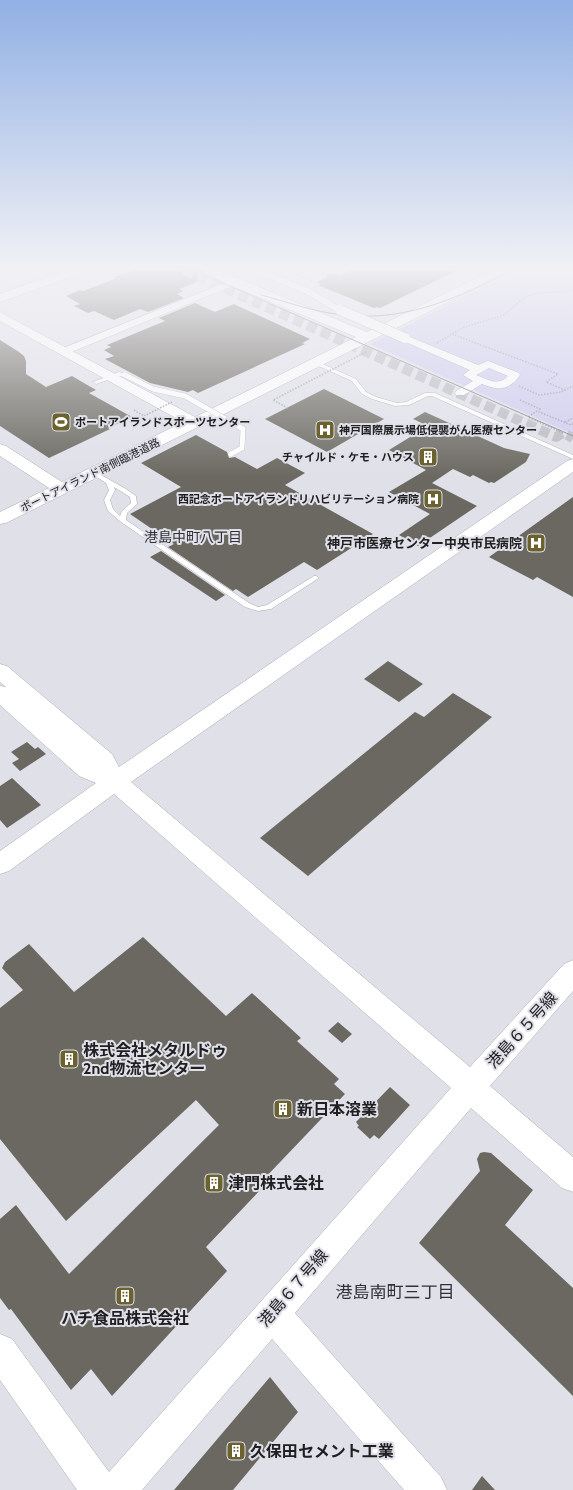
<svg xmlns="http://www.w3.org/2000/svg" width="573" height="1490" font-family="Cabin,'Noto Sans JP',sans-serif">
<rect width="100%" height="100%" fill="#e0e0e9"/>
<path fill="#ceccf0" d="M518 270H573V434L370 344Z"/>
<path fill="#6a6860" d="M134 270H202L204 274 210 277 179 289 183 291 177 294 184 298 148 312 140 309 114 320 94 311 88 313 74 306 80 304 66 296 80 290 83 291 117 278 114 277Z
M352 270H458L380 308 377 307 374 308 318 285 321 284 317 282 327 277V274L340 275Z
M195 303 215 312 234 304 310 339 302 343 305 344 198 393 193 390 188 392 150 383 105 359 114 356 104 350 111 347 107 345 165 321 159 318Z
M0 340 19 352 24 356 26 361V374L46 387 72 376 96 390 89 393 132 417 108 428 110 429 49 458 0 426Z
M324 389 384 419 327 452 265 419Z
M425 412 504 448 530 454 526 462 494 483 491 482 489 483 473 475 470 477 453 469 432 483 477 506 418 546 399 535 430 514 389 492 426 470 389 450 428 426 413 419Z
M196 435 227 452 229 458 235 457 257 469 277 458 305 473 285 485 373 534 317 570 304 562 248 597 236 589 233 591 168 547 174 544 130 514 181 487 141 463Z
M573 497V597L537 577 533 580 489 557Z
M161 551 225 595 216 601 150 557Z
M388 661 423 684 399 702 364 679Z
M453 693 492 717 308 876 260 838 415 712 424 717Z
M27 742 35 749 38 747 46 754 20 771 12 763 19 759 11 752Z
M12 778 41 805 7 828 0 820V786Z
M143 937 226 1016 252 993 301 1038 297 1041 339 1079 334 1084 345 1094 262 1181 265 1185 206 1247 227 1271 112 1396 91 1369 71 1390 11 1309 9 1310 0 1298V1219L16 1205 69 1274 219 1125 196 1100 66 1221 0 1139V1008L23 990 2 968 5 962 29 944 74 992Z
M338 1022 352 1034 342 1043 328 1031Z
M390 1087 410 1105 379 1139 374 1135 370 1139 357 1127 359 1126 356 1122Z
M484 1152 491 1153 533 1190 505 1225 573 1288V1396L419 1243 480 1171 477 1159 480 1153Z
M270 1377 298 1412 233 1490H174Z
M482 1476 495 1490H472Z"/>
<g fill="none" stroke-linecap="round" stroke-linejoin="round">
<path stroke="#babac1" stroke-width="10" stroke-dasharray="10 5" stroke-linecap="butt" d="M184 270 556 437 563 433 573 438"/>
<defs>
<path id="lane" d="M291 270H295L296 277H292Z
M314 362H318L356 379 366 392 376 397 397 403 406 402 425 393H435L573 455V459L432 396H428L409 405 395 406 372 399 362 394 352 381 314 364Z
M119 372 128 375 125 377 119 376 96 384 93 382Z
M94 471 126 489 136 496 137 504 127 513 126 520 249 603 258 607 267 605 314 576H316L319 578 271 609 258 611 245 607 121 522 108 511 104 500 109 490 106 483 92 474 91 473ZM114 487 130 497 131 503 122 511 120 516 113 509 110 500 115 490Z"/>
<path id="street" d="M252 270H264L310 289 345 310 343 312H337L304 293 254 272Z
M234 279 237 280 239 282 237 284 69 353H61L60 351 61 349Z
M405 335 478 365 488 361 519 373 520 375C510 390 498 391 482 384L464 395H456L455 393 456 391 473 381 463 375 470 370 401 340 400 338 401 336ZM489 368 508 376C499 387 487 379 476 375Z"/>
<path id="secondary" d="M67 270H84L82 273 0 302V294Z
M203 270H218L367 332 493 270H508L506 273 6 523 0 524V512L49 488 0 456V444L6 446 62 482 183 422 0 321V312L195 417 356 337 230 285 205 273Z
M573 459V472L131 782 470 1067 564 964 573 960V991L490 1086 573 1157V1192L562 1188 471 1108 295 1313 441 1477 447 1490H404L272 1339 142 1490H77L0 1380V1334L12 1339 109 1472 451 1088 114 794 9 871 0 874V851L96 783 79 776 0 705V686L6 687 0 682V664L7 666 112 754 119 767 567 461Z"/>
</defs>
<use href="#lane" stroke="#a8a8b1" stroke-width="1"/>
<use href="#street" stroke="#a8a8b1" stroke-width="1"/>
<use href="#secondary" stroke="#a8a8b1" stroke-width="1"/>
<path stroke="#a0a0a7" stroke-width="1.5" stroke-dasharray="1.5 1.5" stroke-linecap="butt" d="M452 334 558 374 546 382 565 390
M437 343 462 328 504 315 525 297 533 294 573 290
M519 386 539 395 561 392 573 386
M520 400 540 409 538 410
M134 410 144 416
M565 422 573 418
M563 433 528 417 537 411 571 425 573 424"/>
<use href="#lane" fill="#fff" fill-rule="evenodd"/>
<use href="#street" fill="#fff" fill-rule="evenodd"/>
<use href="#secondary" fill="#fff" fill-rule="evenodd"/>
<path stroke="#808086" stroke-width="1" d="M193 270 573 436
M261 295C284 301 306 309 329 313 399 325 452 301 512 270"/>
<defs>
<path id="lane-bridge" d="M125 375 153 389 185 396 243 429 242 448 231 454"/>
<path id="street-bridge" d="M340 310 405 338"/>
</defs>
<use href="#lane-bridge" stroke="#a8a8b1" stroke-width="5.5" stroke-linecap="butt"/>
<use href="#street-bridge" stroke="#a8a8b1" stroke-width="11" stroke-linecap="butt"/>
<path stroke="#a0a0a7" stroke-width="1.5" stroke-dasharray="1.5 1.5" stroke-linecap="butt" d="M286 270 319 284
M288 408 273 400 366 352
M144 416 172 402"/>
<use href="#lane-bridge" stroke="#fff" stroke-width="5"/>
<use href="#street-bridge" stroke="#fff" stroke-width="10"/>
</g>
<linearGradient id="sky" x2="0" y2="1"><stop stop-color="#91b0e4"/><stop offset="0.56" stop-color="#f1f1f5"/><stop offset="1" stop-color="#f1f1f5" stop-opacity="0"/></linearGradient>
<rect width="573" height="478" fill="url(#sky)"/>
<defs>
<symbol id="stadium-square" viewBox="-11 -11 22 22"><rect x="-9" y="-9" width="18" height="18" rx="4" fill="#6c622f" stroke="#e0e0e9"/><path d="M0-5a6.5 5 0 1 0 0 10a6.5 5 0 1 0 0-10ZM-3.5-1.8h7v3.6h-7Z" fill="#fff"/></symbol>
<symbol id="hospital-square" viewBox="-11 -11 22 22"><rect x="-9" y="-9" width="18" height="18" rx="4" fill="#6c622f" stroke="#e0e0e9"/><path d="M-5-5h3v3.5h4V-5h3V5h-3V1.5h-4V5h-3Z" fill="#fff"/></symbol>
<symbol id="building-square" viewBox="-11 -11 22 22"><rect x="-9" y="-9" width="18" height="18" rx="4" fill="#6c622f" stroke="#e0e0e9"/><path d="M-4-6H4V6H1V3H-1V6H-4ZM-2.5-4.3h1.7v1.8h-1.7ZM.8-4.3h1.7v1.8H.8ZM-2.5-1h1.7V.8h-1.7ZM.8-1h1.7V.8H.8Z" fill="#fff"/></symbol>
</defs>
<g fill-rule="evenodd">
<use href="#stadium-square" x="50" y="411" width="22" height="22"/>
<use href="#hospital-square" x="314" y="419" width="22" height="22"/>
<use href="#building-square" x="417" y="446" width="22" height="22"/>
<use href="#hospital-square" x="422" y="488" width="22" height="22"/>
<use href="#hospital-square" x="525" y="532" width="22" height="22"/>
<use href="#building-square" x="58" y="1048" width="22" height="22"/>
<use href="#building-square" x="272" y="1098" width="22" height="22"/>
<use href="#building-square" x="203" y="1172" width="22" height="22"/>
<use href="#building-square" x="114" y="1285" width="22" height="22"/>
<use href="#building-square" x="225" y="1440" width="22" height="22"/>
</g>
<g text-anchor="middle" dominant-baseline="central" stroke-width="4" stroke-linejoin="round" paint-order="stroke">
<g font-size="11" font-weight="bold" fill="#202023" stroke="#e0e0e9" text-anchor="start">
<text x="75" y="422">ポートアイランドスポーツセンター</text>
<text x="339" y="430">神戸国際展示場低侵襲がん医療センター</text>
<text x="414" y="457" text-anchor="end">チャイルド・ケモ・ハウス</text>
<text x="419" y="499" text-anchor="end">西記念ポートアイランドリハビリテーション病院</text>
</g>
<g font-size="11" fill="#202023" stroke="#e0e0e9">
<text transform="translate(90 475) rotate(-26)">ポートアイランド南側臨港道路</text>
</g>
<g font-size="13" font-weight="bold" fill="#202023" stroke="#e0e0e9" text-anchor="end">
<text x="522" y="543">神戸市医療センター中央市民病院</text>
</g>
<g font-size="14" fill="#313037" stroke="#e0e0e9">
<text x="193" y="537">港島中町八丁目</text>
</g>
<g font-size="16" fill="#202023" stroke="#e0e0e9">
<text transform="translate(522 1030) rotate(-48)">港島６５号線</text>
<text transform="translate(293 1288) rotate(-49)">港島６７号線</text>
</g>
<g font-size="16" font-weight="bold" fill="#202023" stroke="#e0e0e9" text-anchor="start">
<text x="83" y="1050">株式会社メタルドゥ<tspan x="83" dy="18">2nd物流センター</tspan></text>
<text x="297" y="1109">新日本溶業</text>
<text x="228" y="1183">津門株式会社</text>
<text x="125" y="1318" text-anchor="middle">ハチ食品株式会社</text>
<text x="250" y="1451">久保田セメント工業</text>
</g>
<g font-size="17" fill="#313037" stroke="#e0e0e9">
<text x="395" y="1292">港島南町三丁目</text>
</g>
</g>
</svg>
